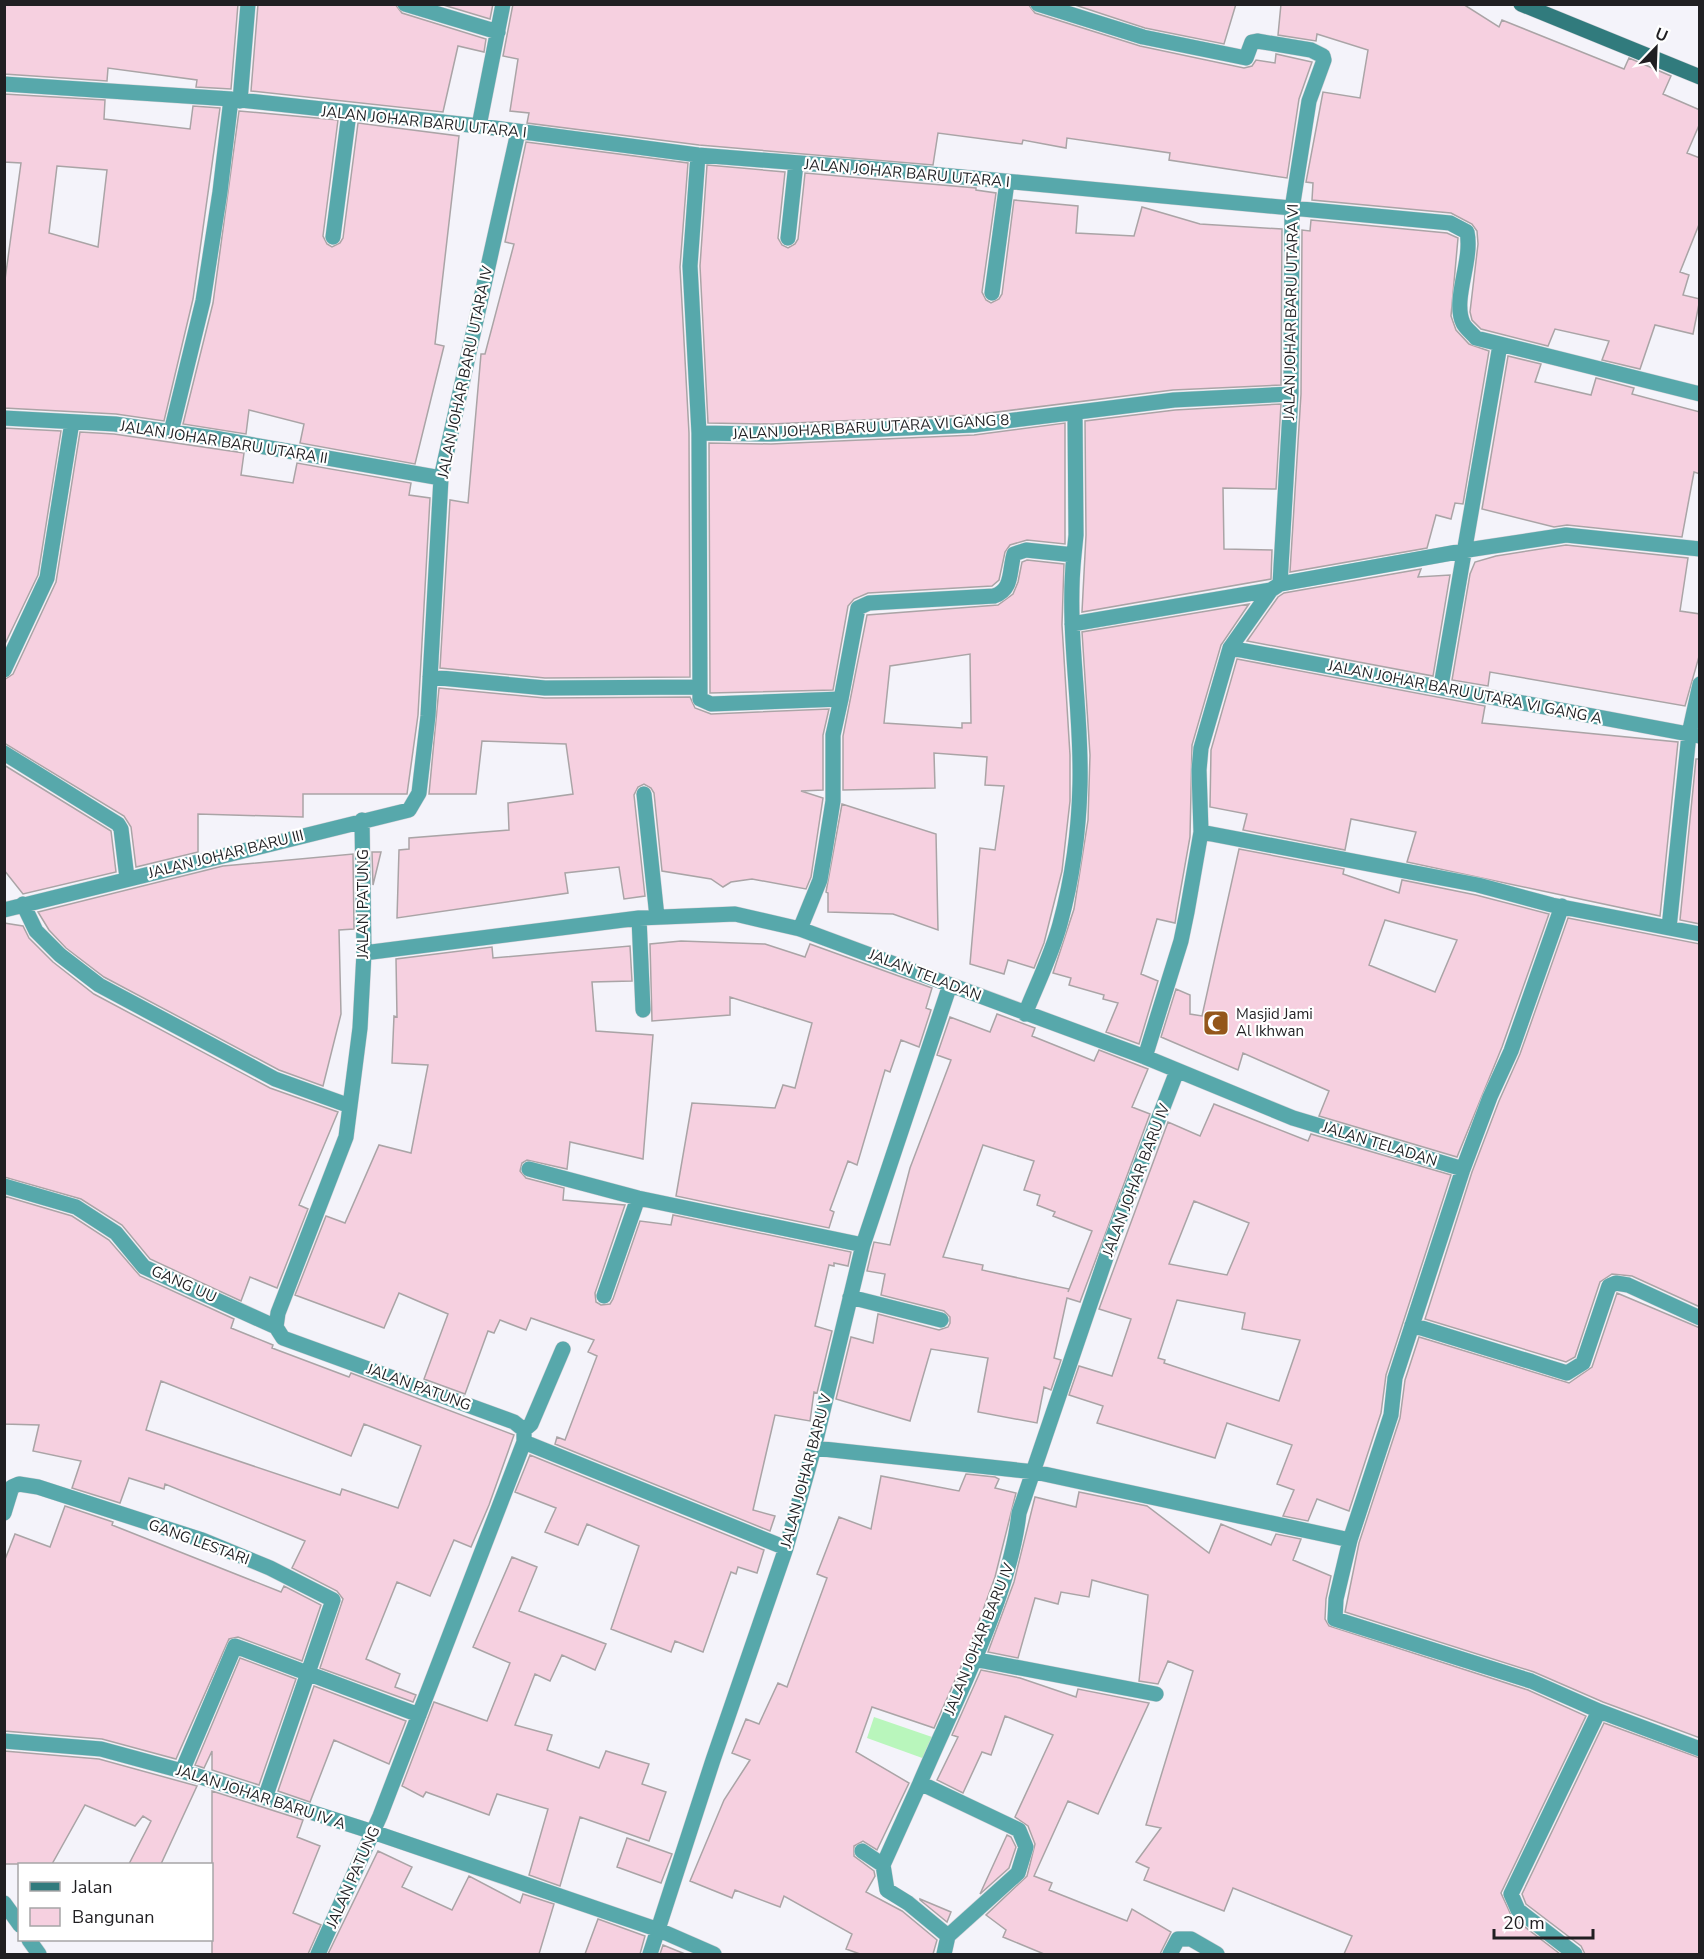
<svg xmlns="http://www.w3.org/2000/svg" width="1704" height="1959" font-family="'Nunito Sans',sans-serif">
<rect width="100%" height="100%" fill="#f4f3fa"/>
<path fill="#b9f6bc" d="M874 1717 932 1737 925 1759 867 1738Z"/>
<path fill="#f6d0e0" stroke="#aaa4a6" stroke-width="1.5" fill-rule="evenodd" d="M4 4H238L231 89 196 87 197 80 108 68 107 81 4 74Z
M258 4H395L402 13 486 39 484 52 458 46 443 112 251 91Z
M440 4H493L490 19Z
M513 4H1028L1035 13 1140 46 1244 68 1252 66 1256 60 1275 63 1276 54 1312 62 1299 99 1287 178 1169 160 1170 153 1067 138 1066 148 1023 140 1022 144 938 133 933 165 699 145 527 123 529 113 510 111 518 59 503 56Z
M1072 4H1236L1224 44 1145 28Z
M1281 4H1463L1499 27 1502 20 1624 69 1629 58 1671 76 1663 94 1700 110V123L1687 153 1700 158V222L1680 272 1689 275 1683 295 1700 299 1693 334 1655 325 1640 369 1602 360 1609 341 1555 329 1548 346 1481 329 1472 320 1470 312 1478 244 1477 231 1472 224 1451 213 1312 200 1313 183 1306 182 1323 92 1360 98 1368 50 1317 34 1316 41 1278 35Z
M4 94 105 100 104 119 190 129 193 106 220 108 193 299 164 421 116 414 4 408V287L21 163 4 162ZM57 166 107 170 98 247 49 233Z
M239 111 338 120 323 236 327 244 332 247 340 243 343 238 358 123 459 136 435 344 444 346 415 464 300 443 304 424 249 410 246 434 183 424 213 303Z
M526 142 688 163 680 267 689 433 690 677 545 678 440 668 450 500 468 503 481 354H485L514 244 505 242Z
M707 165 785 172 778 238 782 245 788 248 795 244 798 239 805 173 976 188V190L996 193 982 292 986 300 991 303 999 299 1002 294 1014 200 1078 206 1076 233 1134 236 1142 207 1200 224 1282 229 1281 385 1173 390 973 415 771 424 708 423 700 266Z
M1311 220 1447 233 1458 238 1451 316 1456 330 1469 344 1489 351 1463 504 1455 503 1451 519 1436 515 1427 548 1290 572 1301 394 1302 230 1310 231Z
M1508 356 1541 364 1535 382 1591 395 1596 378 1634 388 1632 394 1700 412V474L1694 472 1682 537 1567 525 1554 527 1482 509Z
M1281 404 1276 489 1223 488 1224 549 1272 550 1271 579 1082 612 1086 535 1085 421 1175 410Z
M1065 423V544L1027 540 1010 545 1005 552 999 580 992 586 868 593 854 599 848 606 833 690 710 693 709 443 771 444 974 435Z
M4 428 61 431 38 575 4 646Z
M80 432 114 434 244 453 241 475 293 483 297 463 411 483 409 495 430 498 418 715 407 794H303V817L198 814V852L136 867 131 827 124 816 4 743V680L13 674 56 582Z
M1566 545 1688 558 1680 611 1700 614V653L1685 706 1490 672 1488 686 1452 680 1470 574 1475 562 1496 556Z
M1027 560 1064 564 1062 625 1070 755V801L1062 871 1044 943 1034 968 1008 960 1004 974 970 964 980 848 995 850 1004 786 985 785 987 757 934 753 935 788 843 790V736L867 615 998 605 1013 594 1018 582 1022 562ZM970 654 971 723H962V728L884 723 890 666Z
M1421 569 1418 577 1450 575 1433 676 1247 641 1278 597 1284 593Z
M1249 604 1221 645 1192 745 1190 837 1177 910 1175 923 1157 919 1141 974 1158 981 1139 1044 1106 1032 1118 1003 1103 999 1104 995 1069 985 1071 978 1053 973 1074 909 1088 820 1090 755 1082 632Z
M1237 659 1485 706 1482 723 1678 742 1660 916 1407 862 1416 832 1351 819 1345 850 1243 830 1247 814 1210 807 1211 750Z
M439 688 545 698 690 697 695 708 711 714 829 709 823 735V790L801 791 823 798 811 877 806 889 752 879 731 882 723 887 711 879 662 871 654 793 651 788 644 784 638 787 634 795 645 896 624 899 619 867 565 873 568 893 397 918 399 850 409 849V838L509 830 508 803 573 794 566 744 482 741 476 794H429Z
M1696 759H1700V924L1680 920Z
M4 765 111 831 116 872 23 894 4 870Z
M842 804 936 834 938 930 893 914 828 912V893L826 892Z
M1239 849 1344 869 1343 874 1399 893 1402 880 1476 895 1549 914 1502 1047 1457 1157 1319 1116 1329 1091 1243 1053 1238 1070 1161 1037 1176 989 1190 995V1014L1202 1016ZM1385 920 1457 940 1435 992 1369 965Z
M372 852H381L373 885Z
M353 854 354 929 339 930 341 1014 323 1086 279 1070 104 977 66 948 49 930 38 912 223 866Z
M1568 918 1700 944V1307L1632 1276 1612 1274 1600 1282 1575 1357 1566 1362 1425 1319 1472 1172 1499 1101 1520 1054Z
M4 923 23 926 29 938 53 962 94 994 270 1088 338 1112 299 1205 308 1209 277 1288 250 1277 241 1301 150 1259 122 1225 81 1199 4 1177Z
M681 941 765 944 805 957 810 944 932 988 926 1008 931 1010 919 1047 901 1040 890 1072 885 1070 857 1165 848 1161 830 1210 834 1212 829 1228 676 1196 692 1103 775 1108 783 1085 795 1088 812 1023 730 997V1015L652 1021 650 944Z
M630 946 632 981 592 982 596 1031 653 1035 643 1159 570 1142 567 1169 527 1160 522 1163 520 1171 526 1178 564 1188 563 1200 625 1205 595 1293 596 1302 601 1305 610 1304 613 1299 640 1221 671 1225 673 1215 851 1252 848 1266 834 1263V1266L829 1265 815 1326 832 1331 817 1393 814 1392 810 1421 775 1415 753 1510 775 1516 770 1531 555 1444 557 1437 565 1440 597 1356 588 1352 594 1340 531 1318 526 1330 500 1320 494 1333 488 1331 465 1394 424 1379 448 1314 399 1293 384 1328 295 1295 326 1216 345 1223 379 1145 411 1153 428 1065 392 1063 394 1016 397 1017 396 959 492 947 493 958Z
M997 1014 1035 1028 1032 1036 1094 1061 1099 1050 1148 1069 1132 1107 1150 1114 1080 1302 1067 1298 1054 1358 1061 1360 1051 1390 1044 1387 1037 1423 978 1412 988 1358 931 1349 910 1421 836 1399 851 1337 873 1343 878 1314 939 1330 948 1327 950 1323V1317L944 1311 881 1295 885 1274 867 1271 874 1242 890 1245 910 1168 951 1060 937 1055 950 1017 990 1032ZM983 1145 1034 1161 1024 1190 1040 1195 1037 1205 1055 1212 1053 1216 1092 1231 1068 1292 1069 1289 982 1270 983 1265 943 1257Z
M1214 1104 1308 1141 1311 1134 1451 1175 1386 1375 1381 1413 1349 1511 1317 1499 1308 1521 1283 1516 1294 1490 1277 1484 1292 1445 1227 1423 1215 1458 1097 1423 1103 1406 1069 1395 1079 1366 1112 1376 1131 1319 1099 1309 1168 1122 1200 1136ZM1194 1201 1249 1223 1227 1275 1169 1264ZM1177 1300 1245 1313 1242 1329 1300 1340 1279 1401 1164 1363 1165 1360 1158 1358Z
M4 1196 72 1216 109 1240 140 1276 234 1319 231 1328 273 1345 272 1348 349 1377 351 1373 514 1435 489 1505 471 1547 454 1540 430 1596 397 1582 366 1659 400 1674 395 1687 416 1695 413 1702 320 1668 343 1599 337 1591 292 1568 305 1541 165 1484 164 1489 129 1478 120 1503 72 1488 81 1461 33 1451 39 1425 4 1424ZM161 1381 351 1456 364 1424 421 1446 398 1508 342 1489 340 1495 146 1430Z
M1617 1293 1700 1328V1738L1603 1702 1534 1672 1345 1612 1359 1543 1400 1418 1405 1380 1419 1337 1569 1383 1592 1367Z
M530 1455 764 1550 757 1573 738 1567 736 1574 731 1572 703 1652 675 1641 671 1652 611 1629 639 1546 587 1524 578 1545 545 1532 556 1508 515 1492Z
M966 1474 995 1477 999 1479 995 1488 1016 1493 995 1577 970 1646 934 1728 872 1707 856 1752 909 1783 877 1850 863 1841 854 1846V1856L874 1871 875 1876 866 1892 902 1911 937 1940 933 1954H860L846 1949 852 1934 784 1896 780 1907 735 1890 732 1898 690 1881 724 1800 750 1760 732 1753 746 1719 759 1724 778 1683 787 1687 827 1578 817 1574 839 1517 871 1529 881 1476 959 1491Z
M1079 1492 1147 1506 1209 1553 1221 1524 1271 1545 1276 1534 1301 1539 1293 1560 1331 1576 1326 1599 1325 1619 1329 1626 1528 1690 1586 1716 1501 1893 1512 1917 1560 1954H1344L1352 1936 1233 1888 1224 1911 1144 1880 1149 1868 1136 1862 1161 1828 1146 1825 1193 1671 1168 1661 1158 1684 1139 1681 1148 1595 1092 1580 1089 1597 1061 1592 1058 1604 1035 1598 1018 1658 988 1652 1014 1582 1035 1497 1076 1507Z
M65 1506 113 1522 112 1525 281 1592 284 1586 321 1605 302 1661 238 1637 229 1639 176 1759 102 1739 4 1731V1562L15 1534 50 1547Z
M512 1557 537 1567 519 1611 606 1644 595 1670 562 1655 550 1681 535 1674 515 1725 552 1735 547 1750 599 1768 606 1751 649 1764 642 1784 666 1792 649 1841 580 1817 560 1886 529 1875 548 1809 497 1794 489 1815 426 1792 423 1797 402 1786 434 1702 487 1721 510 1663 473 1647Z
M240 1658 296 1679 259 1785 212 1770V1751L204 1768 195 1765Z
M981 1670 1020 1678 1076 1697 1078 1689 1149 1703 1098 1814 1068 1801 1034 1876 1052 1883 1049 1890 1127 1921 1132 1909 1171 1932 1160 1954H1044L1003 1937 1006 1930 986 1915 1027 1876 1035 1844 1028 1826 1015 1817 1053 1735 1005 1716 991 1755 982 1752 963 1793 937 1780 958 1737 952 1735Z
M314 1686 406 1721 389 1764 334 1740 310 1802 278 1791Z
M1604 1723 1700 1758V1954H1585L1581 1946 1526 1904 1522 1894Z
M4 1751 99 1759 197 1786 161 1864H129L151 1821 143 1816 135 1826 85 1805 52 1864H4Z
M212 1791 303 1820 297 1837 320 1846 293 1913 321 1925 308 1954H212Z
M1007 1835 1011 1837 1016 1847 1009 1868 980 1894Z
M627 1838 672 1854 661 1883 617 1867Z
M378 1851 412 1867 402 1887 452 1910 469 1876 520 1903 523 1894 554 1904 539 1954H328Z
M920 1899 951 1912 947 1922 920 1900Z
M598 1919 645 1936 640 1954H585Z
M663 1945 685 1954H660Z"/>
<g fill="none" stroke-linecap="round" stroke-linejoin="round">
<defs>
<path id="street" d="M405 4 498 32
M1038 4 1143 37 1246 58 1252 42 1257 41 1311 50 1323 56 1324 60 1309 101 1292 209 1291 394 1280 584
M4 84 231 99 479 126 698 155 877 169 1450 223 1467 232C1473 261 1452 299 1463 323 1465 328 1472 333 1476 338L1700 394
M240 101 248 4
M479 126 503 4
M698 155 690 266 699 433
M333 237 349 113
M788 238 796 163
M992 293 1007 182
M4 418 115 424 214 438 441 478
M171 432 203 301 220 192 231 99
M1072 624 1271 590
M1230 648 1699 736
M4 670 47 578 72 422
M430 677 545 688 699 687
M1441 686 1500 345
M841 699 858 608 869 603 994 596C1013 590 1009 571 1014 554L1026 550 1074 555 1076 535 1075 413
M4 753 118 824 121 829 127 878
M644 794 657 917
M1201 832 1478 885 1552 905 1669 928 1689 734 1700 684
M23 904 36 931 60 955 99 985 275 1079 350 1106
M4 910 409 810 419 793 428 716 441 478 518 132
M639 918 643 1010
M1669 928 1700 934
M800 929 820 880 825 851 833 801V735L841 699 711 704 700 699 699 433 771 434 974 425 1174 400 1291 394
M364 953 639 918 735 914 800 929 1145 1057 1293 1118 1463 1169
M1025 1014C1037 984 1052 954 1060 924 1072 880 1079 830 1080 784 1082 707 1066 631 1074 555
M1145 1057 1181 941 1187 912 1201 832 1199 770 1201 748 1230 648 1271 590 1280 584 1474 549 1566 535 1700 549
M529 1169 638 1198 863 1245
M4 1186 76 1207 116 1233 144 1267 276 1327
M604 1296 638 1198
M850 1297 941 1320
M1412 1325 1567 1373 1583 1363 1609 1286 1616 1283 1628 1285 1700 1318
M524 1430 531 1424 563 1349
M524 1442 786 1548
M814 1448 1035 1472 1350 1540 1336 1599 1335 1619 1531 1681 1599 1711 1700 1749
M4 1513 12 1487 19 1484 38 1487 202 1540 270 1568 333 1600 265 1798
M1350 1540 1391 1415 1395 1378 1463 1169 1490 1097 1511 1051 1562 906
M973 1659 1156 1694
M4 1741 101 1749 182 1771 373 1832 659 1930 714 1954
M182 1771 235 1646 419 1715
M862 1851 883 1865 887 1890 908 1903 948 1936
M883 1865 920 1783
M4 1903 20 1925
M29 1940 39 1954
M318 1954 380 1816 524 1442V1430L514 1422 283 1338 276 1327 278 1313 346 1137 360 1028 364 953 362 820
M650 1954 713 1760 786 1548 814 1448 863 1245 950 985
M944 1954 948 1936 1018 1873 1026 1847 1019 1830 920 1783C954 1703 1010 1597 1019 1513L1114 1234 1177 1071
M1170 1954 1178 1939H1191L1217 1954
M1575 1954 1518 1910 1511 1894 1599 1711"/>
<path id="secondary" d="M1521 4 1700 77"/>
</defs>
<use href="#street" stroke="#d2d1d7" stroke-width="16"/>
<use href="#secondary" stroke="#d2d1d7" stroke-width="16"/>
<use href="#street" stroke="#57a8ab" stroke-width="15"/>
<use href="#secondary" stroke="#317b7d" stroke-width="15"/>
</g>
<defs>
<symbol id="mosque-square" viewBox="-11 -11 22 22"><rect x="-9" y="-9" width="18" height="18" rx="4" fill="#94571b" stroke="#fff"/><path d="M3.5-4.9A6 6 0 1 0 3.5 4.9A5 5 0 1 1 3.5-4.9Z" fill="#fff"/></symbol>
</defs>
<g fill-rule="evenodd">
<use href="#mosque-square" x="1201" y="1008" width="30" height="30"/>
</g>
<g text-anchor="middle" dominant-baseline="central" stroke-width="4.5" stroke-linejoin="round" paint-order="stroke">
<g font-size="15" fill="#201f22" stroke="#fff">
<text transform="translate(424 122) rotate(6)">JALAN JOHAR BARU UTARA I</text>
<text transform="translate(907 173) rotate(5)">JALAN JOHAR BARU UTARA I</text>
<text transform="translate(1291 312) rotate(-89)">JALAN JOHAR BARU UTARA VI</text>
<text transform="translate(465 372) rotate(-78)">JALAN JOHAR BARU UTARA IV</text>
<text transform="translate(871 427) rotate(-3)">JALAN JOHAR BARU UTARA VI GANG 8</text>
<text transform="translate(224 442) rotate(9)">JALAN JOHAR BARU UTARA II</text>
<text transform="translate(1465 692) rotate(11)">JALAN JOHAR BARU UTARA VI GANG A</text>
<text transform="translate(226 854) rotate(-14)">JALAN JOHAR BARU III</text>
<text transform="translate(363 904) rotate(-90)">JALAN PATUNG</text>
<text transform="translate(925 975) rotate(21)">JALAN TELADAN</text>
<text transform="translate(1380 1144) rotate(17)">JALAN TELADAN</text>
<text transform="translate(1136 1180) rotate(-69)">JALAN JOHAR BARU IV</text>
<text transform="translate(184 1284) rotate(24)">GANG UU</text>
<text transform="translate(419 1387) rotate(20)">JALAN PATUNG</text>
<text transform="translate(806 1471) rotate(-75)">JALAN JOHAR BARU V</text>
<text transform="translate(199 1542) rotate(20)">GANG LESTARI</text>
<text transform="translate(979 1639) rotate(-68)">JALAN JOHAR BARU IV</text>
<text transform="translate(261 1797) rotate(18)">JALAN JOHAR BARU IV A</text>
<text transform="translate(353 1877) rotate(-66)">JALAN PATUNG</text>
</g>
<g font-size="15" fill="#201f22" stroke="#fff" text-anchor="start">
<text x="1236" y="1014">Masjid Jami<tspan x="1236" dy="17">Al Ikhwan</tspan></text>
</g>
</g>
<rect width="1704" height="1959" fill="none" stroke="#201f22" stroke-width="12"/>
<rect x="18" y="1863" width="195" height="78" fill="#ffffff" stroke="#a6a5a7" stroke-width="1.5"/>
<rect x="30" y="1882" width="30" height="9" fill="#317b7d" stroke="#a6a5a7" stroke-width="1.5"/>
<text x="72" y="1893" font-size="18" fill="#201f22">Jalan</text>
<rect x="30" y="1908" width="30" height="18" fill="#f6d0e0" stroke="#a6a5a7" stroke-width="1.5"/>
<text x="72" y="1923" font-size="18" fill="#201f22">Bangunan</text>
<g transform="translate(1656 48) rotate(23)" stroke="#ffffff" stroke-width="4.5" paint-order="stroke">
<path d="M0-4.5L10 22L0 15L-10 22Z" fill="#201f22"/>
<text y="-9" font-size="16" font-weight="bold" text-anchor="middle" fill="#201f22">U</text>
</g>
<path d="M1494 1929v9h99v-9" fill="none" stroke="#201f22" stroke-width="3"/>
<text x="1503" y="1929" font-size="18" fill="#201f22" stroke="#ffffff" stroke-width="4.5" paint-order="stroke">20 m</text>
</svg>
